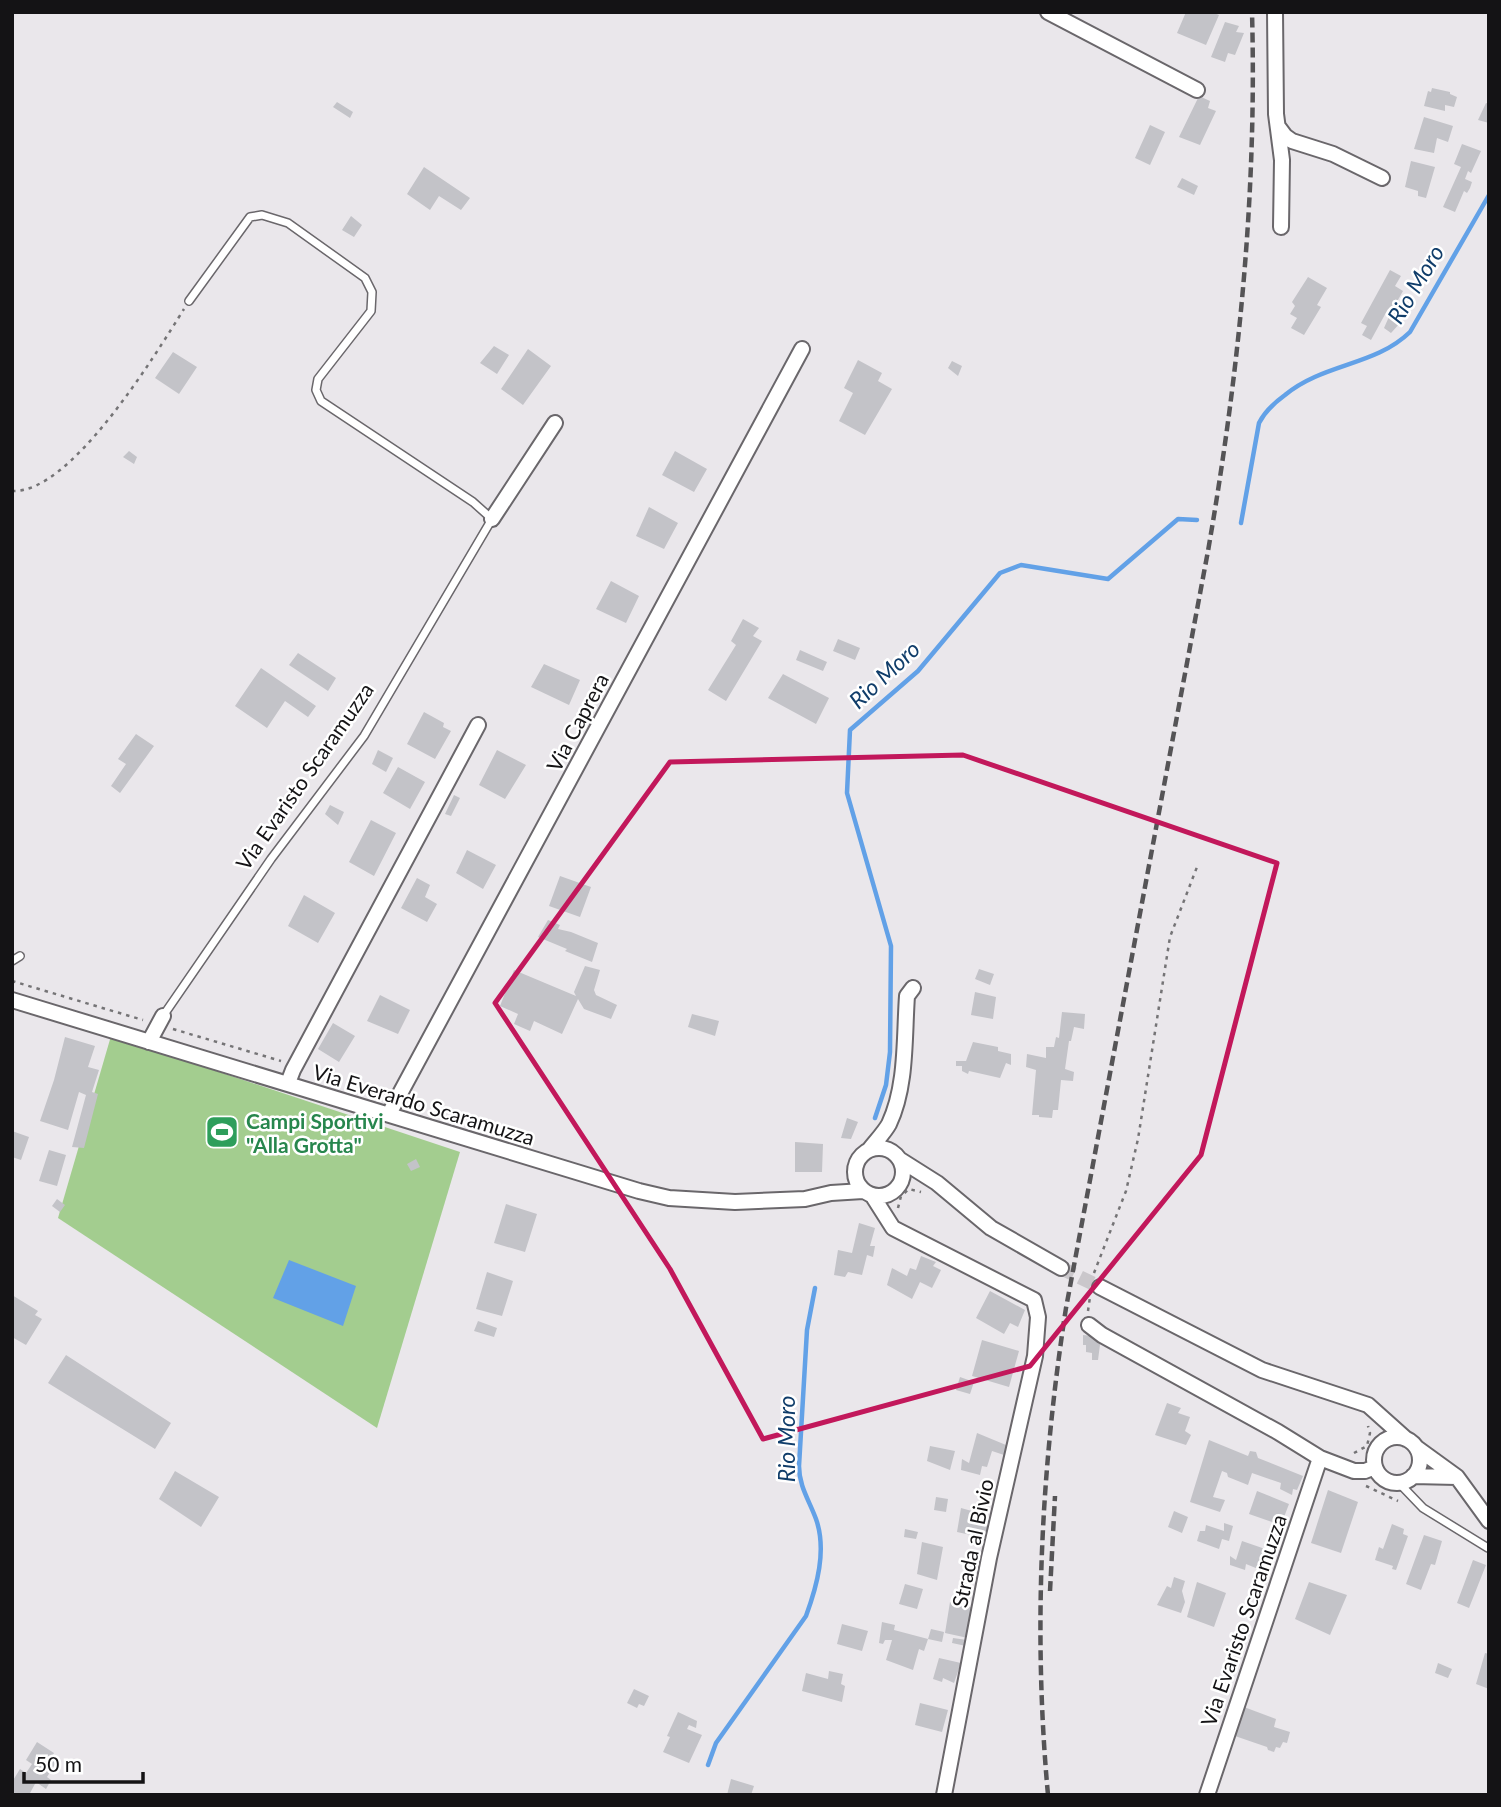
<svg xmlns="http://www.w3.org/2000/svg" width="1501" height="1807" font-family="Lato,sans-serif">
<rect width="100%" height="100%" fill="#eae7eb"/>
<path fill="#a3cd8f" d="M111 1036 460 1152 377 1428 58 1218Z"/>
<path fill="#62a1e7" d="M289 1260 356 1286 343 1326 273 1298Z"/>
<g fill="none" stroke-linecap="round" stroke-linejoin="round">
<path stroke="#62a1e7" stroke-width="4.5" d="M1241 523 1259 423C1265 411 1274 403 1285 395 1324 363 1375 366 1410 332L1489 195
M875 1118 886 1085 890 1052 891 946 847 793 850 730 918 671 1000 573 1021 565 1108 579 1178 519 1197 520
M708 1765 716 1743 806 1616C817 1586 827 1550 816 1519 809 1500 799 1486 799 1466L807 1330 815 1288"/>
</g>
<path fill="#c3c3c8" d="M1186 12H1212L1219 15 1206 45 1177 33Z
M1225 22 1239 26 1236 32 1244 33 1235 55 1228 53 1225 62 1211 57Z
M1432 88 1450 92V94L1457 97 1454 107 1445 105V111L1424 106 1428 91 1431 92Z
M1199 96 1210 101 1208 108 1216 111 1200 145 1179 137Z
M337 102 353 112 350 118 333 107Z
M1486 103 1489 104V123L1478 120Z
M1424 117 1453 126 1448 142 1437 138 1434 153 1414 149Z
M1150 125 1165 132 1150 165 1135 158Z
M1462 144 1481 151 1471 173 1468 171 1465 179 1472 182 1470 188 1467 193 1464 191 1455 212 1443 207 1461 167 1454 164Z
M1411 161 1435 167 1426 198 1418 196V191L1405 187Z
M424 167 470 198 461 210 439 196 430 210 407 194Z
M1182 178 1198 186 1194 195 1177 187Z
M351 216 362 225 354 237 342 230Z
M1390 270 1401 276 1395 286 1403 291 1394 307 1403 313 1401 322 1391 333 1384 328 1392 310 1388 309 1371 340 1362 335 1367 326 1361 323Z
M1308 277 1327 288 1317 305 1321 307 1304 335 1291 328 1297 318 1290 314 1295 306 1292 302Z
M494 346 509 355 497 374 480 363Z
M528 349 551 366 523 405 501 389Z
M173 352 197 367 179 394 155 378Z
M858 360 882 373 878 381 892 389 865 435 839 421 853 393 844 388Z
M952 361 962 366 958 376 948 368Z
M129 451 137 457 134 464 123 457Z
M675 451 707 469 694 492 662 475Z
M649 507 678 523 664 549 636 536Z
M611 581 639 596 626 623 596 609Z
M743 619 759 628 753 636 762 641 726 701 708 690 736 645 731 641Z
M838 639 860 648 855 660 833 651Z
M800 650 827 662 823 671 796 660Z
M298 653 336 678 328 691 289 665Z
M544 664 580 680 569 705 531 687Z
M261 668 316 706 308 717 285 701 267 728 235 706Z
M783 674 829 698 816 724 768 698Z
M424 712 444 723 443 727 451 731 435 759 407 744Z
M136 734 154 746 120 793 111 786 126 764 118 759Z
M378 750 393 758 386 772 372 764Z
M497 750 526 765 505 799 479 785Z
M398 767 425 782 410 809 383 793Z
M454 795 460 798 451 816 445 814Z
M330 805 344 812 338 825 325 814Z
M371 820 396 833 374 876 349 862Z
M467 850 496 865 483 889 456 873Z
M560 876 591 887 580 917 549 906Z
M417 878 430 885 425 897 437 904 427 922 401 908Z
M304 895 335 913 318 943 288 926Z
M548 920 560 925 558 929 571 932 598 943 592 962 565 951 567 949 538 937Z
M585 966 600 970 594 990 596 995 617 1005 611 1019 584 1009 578 999 562 1034 534 1021 530 1031 514 1024 518 1014 500 1006 514 970 576 996 574 992Z
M979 969 994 974 990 985 975 979Z
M975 992 996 997 993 1019 971 1015Z
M380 995 410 1010 398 1034 367 1021Z
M1062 1012 1085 1014 1084 1029 1074 1027 1071 1041H1069L1065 1069 1074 1072 1073 1081 1061 1080 1058 1110H1053L1052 1118 1039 1117V1115H1032L1036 1070 1026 1067 1027 1054 1046 1058V1047H1054L1056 1037 1059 1038Z
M692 1014 719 1021 715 1036 688 1027Z
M333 1023 355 1036 339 1062 318 1049Z
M65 1037 95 1046 88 1067 99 1070 92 1092 98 1094 84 1148 72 1147 86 1095 79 1092 68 1130 40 1121 54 1080Z
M973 1042 998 1047V1051L1011 1054V1065L1006 1063 1000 1078 969 1071 968 1074 962 1071V1066H956V1061H966Z
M847 1118 858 1122 851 1139 841 1138Z
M12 1131 29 1137 21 1160 12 1157Z
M795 1142 823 1144 822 1172H795Z
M49 1150 66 1155 57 1186 39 1181Z
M416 1159 420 1167 411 1171 407 1164Z
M57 1199 65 1205 60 1212 52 1206Z
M506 1204 537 1214 525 1252 494 1243Z
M859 1223 875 1228 870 1246H875L873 1257 867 1255 862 1275 848 1272 845 1277 834 1275 838 1250 852 1253Z
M921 1256 936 1262 933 1266 941 1270 932 1288 920 1282 912 1299 887 1285 892 1268 907 1276 910 1268 916 1270Z
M487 1272 513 1281 502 1316 476 1309Z
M990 1291 1025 1310 1018 1327 1010 1323 1004 1334 976 1318Z
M12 1295 38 1311 35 1315 42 1319 26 1345 12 1337Z
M478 1321 497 1328 494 1337 474 1331Z
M1083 1335 1101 1337 1098 1360H1092V1353L1086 1352V1345H1083Z
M982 1340 1019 1351 1009 1387 972 1376Z
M66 1355 171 1423 155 1449 48 1383Z
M960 1377 974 1382 970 1394 956 1390Z
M1167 1403 1181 1408 1178 1413 1190 1417 1185 1431 1191 1435 1186 1445 1155 1435Z
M977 1433 1006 1445 1004 1455 992 1451 987 1467 982 1466 980 1475 961 1470 962 1459 969 1463Z
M1209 1440 1248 1456 1250 1451 1256 1452 1258 1458 1303 1476 1297 1490 1293 1489 1292 1495 1280 1489 1281 1483 1252 1473 1248 1485 1228 1477 1227 1473 1222 1471 1213 1497 1225 1500 1220 1512 1190 1502Z
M930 1446 955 1451 950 1470 927 1461Z
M175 1471 219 1497 201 1527 159 1499Z
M1328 1490 1358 1502 1341 1553 1311 1543Z
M1257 1491 1289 1504 1281 1525 1249 1514Z
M936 1497 948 1499 946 1512 934 1510Z
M961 1508 979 1513V1518L989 1520 985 1538 957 1532Z
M1174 1511 1188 1517 1182 1533 1168 1527Z
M1224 1523 1233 1526 1229 1541 1222 1539 1219 1549 1197 1541 1200 1531H1205L1206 1525 1224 1531Z
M1392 1524 1404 1529 1403 1534 1408 1536 1396 1570 1392 1569 1393 1566 1375 1560 1379 1547 1383 1549Z
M905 1529 918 1532 916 1539 904 1537Z
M1424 1535 1442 1541 1435 1565 1431 1564 1421 1590 1406 1584Z
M1242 1541 1271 1551 1263 1571 1246 1564 1245 1570 1230 1565V1556L1236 1560Z
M922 1542 943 1547 937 1580 917 1574Z
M1473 1560 1486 1565 1469 1608 1457 1603Z
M1174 1577 1185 1581 1182 1591 1185 1602 1181 1613 1157 1605 1167 1586 1171 1588Z
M1197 1582 1226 1593 1214 1627 1187 1617Z
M1309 1582 1347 1595 1330 1635 1295 1619Z
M905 1584 923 1589 917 1609 899 1604Z
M950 1602 975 1608 968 1638 945 1633Z
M882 1622 895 1625 894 1630 928 1639 924 1651 919 1649 913 1670 886 1660 892 1640H885L883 1644 879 1643Z
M842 1624 868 1631 862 1651 837 1644Z
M931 1629 944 1632 942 1642 928 1639Z
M953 1638 967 1640 966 1646 952 1643Z
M1485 1653 1489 1654V1689L1476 1684Z
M939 1658 961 1663 954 1683 943 1678 942 1682 933 1679Z
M1438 1663 1452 1669 1448 1678 1435 1673Z
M829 1671 843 1674 841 1684 845 1686 842 1702 802 1691 806 1673 828 1679Z
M634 1689 649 1696 644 1706 639 1704 637 1708 627 1703Z
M920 1703 948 1710 942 1732 915 1725Z
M1244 1707 1276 1719 1274 1727 1290 1732 1287 1743 1283 1742 1280 1748 1276 1747 1274 1752 1268 1750 1267 1747 1235 1736Z
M678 1712 697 1721 696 1728 689 1725 687 1729 702 1735 689 1763 663 1752 670 1737 667 1736Z
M37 1742 54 1753 52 1757 57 1761 47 1777 51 1780 46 1789 36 1782 29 1795 24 1793 23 1795H12V1782L20 1769 26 1773 32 1764 26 1760Z
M731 1779 754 1786 751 1795H727Z"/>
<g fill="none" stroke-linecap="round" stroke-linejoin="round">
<path stroke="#cac7cb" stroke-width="14" stroke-dasharray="14 7" stroke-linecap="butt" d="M1061 1268 1100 1287"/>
<defs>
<path id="lane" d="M12 961 20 956
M163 1016 271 859 364 736 492 519 473 502 321 401 316 390 318 379 371 311 372 292 365 278 288 223 262 215 250 217 189 301
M1399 1483 1423 1508 1488 1548"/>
<path id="street" d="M1048 12 1197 90
M1275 12 1276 114 1282 160 1281 227
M1279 128 1285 136 1292 141 1333 154 1382 178
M492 519 555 423
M12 1000 639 1191 669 1198 735 1202 805 1199 831 1193 863 1191
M149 1042 163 1016
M288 1083 293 1070 478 725
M389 1114 802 349
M855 1172a24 24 0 1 1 48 0a24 24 0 1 1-48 0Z
M869 1150C875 1142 884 1133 889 1124 907 1086 904 1038 907 996L913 988
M899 1159 937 1183 991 1228 1061 1268
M872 1195 893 1228 1034 1300 1038 1317 1035 1356 989 1558 944 1795
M1100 1287 1262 1370 1368 1405 1406 1439
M1089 1325 1102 1335 1278 1432 1320 1458 1354 1471H1365L1375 1467
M1374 1460a23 23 0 1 1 46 0a23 23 0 1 1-46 0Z
M1417 1448 1457 1477 1489 1521
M1413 1476 1457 1477
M1207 1795 1320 1458"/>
</defs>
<use href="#lane" stroke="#6a676b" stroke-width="10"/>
<use href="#street" stroke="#6a676b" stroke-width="18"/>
<path stroke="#757476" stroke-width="2.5" stroke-dasharray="3.5 5" stroke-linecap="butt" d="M12 491C71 494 155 355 184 309
M12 981 143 1020
M173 1029 281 1061
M898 1208 901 1196 909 1189 921 1192
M1094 1273 1126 1191 1138 1139 1170 937 1197 867
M1088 1311 1090 1297
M1354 1453 1367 1446 1370 1433 1368 1426
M1366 1486 1398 1501"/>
<use href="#lane" stroke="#fff" stroke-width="7"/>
<use href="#street" stroke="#fff" stroke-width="14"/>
<path stroke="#555456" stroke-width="4.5" stroke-dasharray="10 5" stroke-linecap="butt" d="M1050 1591 1055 1496
M1048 1795C1033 1632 1041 1469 1066 1308L1208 551C1239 372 1257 194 1252 12"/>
</g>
<path fill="none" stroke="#c2185b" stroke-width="5" stroke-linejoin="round" d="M963 755 1277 863 1201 1155 1030 1366 763 1439 670 1269 495 1003 670 762Z"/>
<defs>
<symbol id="stadium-square" viewBox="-11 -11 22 22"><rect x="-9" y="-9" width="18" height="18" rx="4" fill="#2e9e5b" stroke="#fff"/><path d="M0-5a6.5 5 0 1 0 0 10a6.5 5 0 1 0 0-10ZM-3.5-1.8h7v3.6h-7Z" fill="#fff"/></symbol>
</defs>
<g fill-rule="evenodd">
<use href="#stadium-square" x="203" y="1113" width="38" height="38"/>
</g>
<g text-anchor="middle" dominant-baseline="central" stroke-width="5" stroke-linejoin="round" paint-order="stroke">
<g font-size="21" fill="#141315" stroke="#fff">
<text transform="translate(577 722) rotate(-62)">Via Caprera</text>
<text transform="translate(304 776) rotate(-55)">Via Evaristo Scaramuzza</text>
<text transform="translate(424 1104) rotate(17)">Via Everardo Scaramuzza</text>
<text transform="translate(972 1543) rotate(-78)">Strada al Bivio</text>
<text transform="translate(1243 1620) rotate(-71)">Via Evaristo Scaramuzza</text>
</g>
<g font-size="21" font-weight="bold" fill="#27864d" stroke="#fff" text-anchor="start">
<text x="246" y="1120">Campi Sportivi<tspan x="246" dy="24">"Alla Grotta"</tspan></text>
</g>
<g font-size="23" font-style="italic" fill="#103d6a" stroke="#fff">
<text transform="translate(1415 284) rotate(-59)">Rio Moro</text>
<text transform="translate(884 674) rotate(-43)">Rio Moro</text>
<text transform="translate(786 1439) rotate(-90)">Rio Moro</text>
</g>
</g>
<rect width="1501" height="1807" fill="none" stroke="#141315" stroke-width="28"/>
<path d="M24 1772v10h119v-10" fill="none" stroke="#141315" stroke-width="3.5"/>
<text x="35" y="1772" font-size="21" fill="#141315" stroke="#ffffff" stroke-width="5" paint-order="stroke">50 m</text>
</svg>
